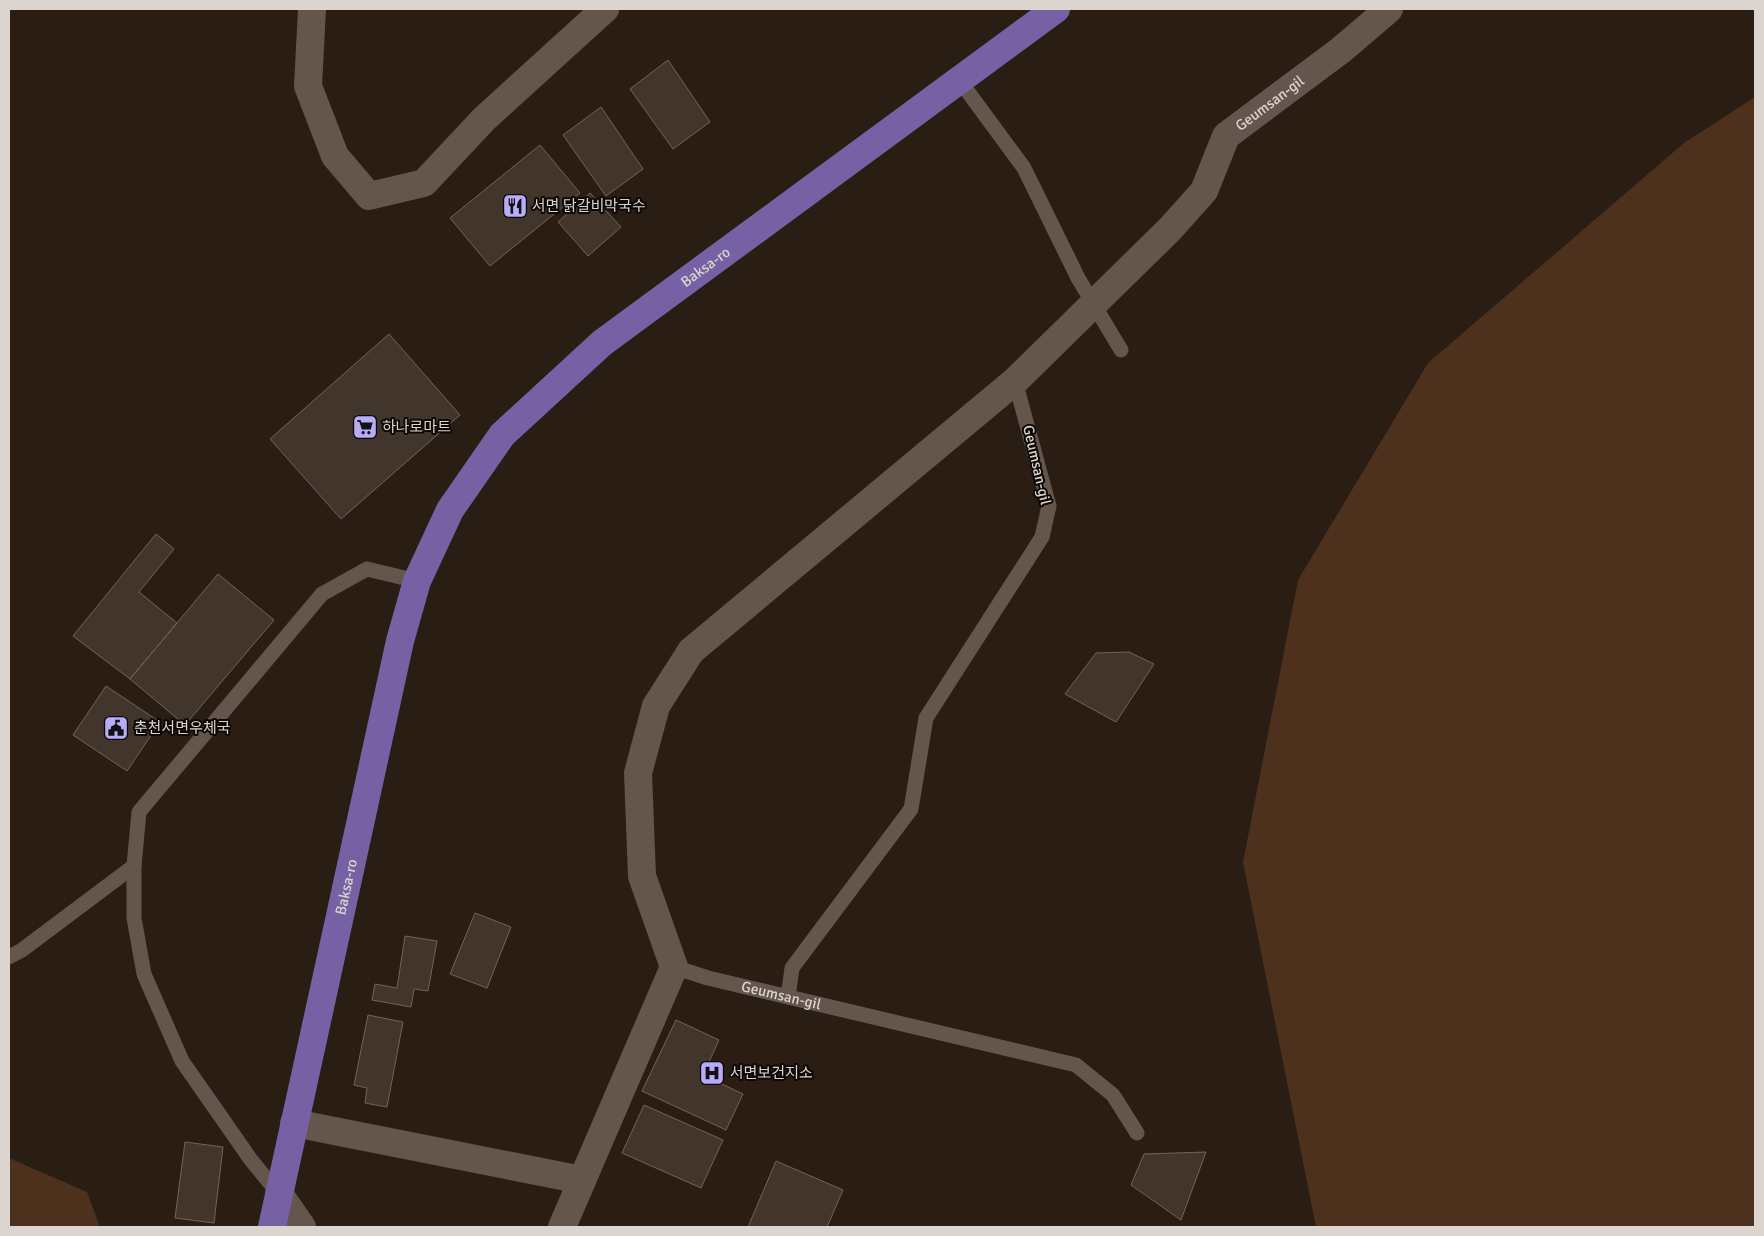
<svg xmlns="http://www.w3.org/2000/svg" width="1764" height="1236" font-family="Signika,'Noto Sans KR',sans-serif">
<rect width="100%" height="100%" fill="#291d14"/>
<path fill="#4d311d" d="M1755 97V1227H1316L1243 862 1298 580 1428 363 1684 143Z
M9 1158 87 1192 100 1227H9Z"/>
<path fill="#42352c" stroke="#73645b" d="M668 60 710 122 673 149 630 89Z
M601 107 643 169 606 196 563 135Z
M540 145 580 193 490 266 450 218Z
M590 193 621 227 588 256 558 222Z
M389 334 460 415 341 519 270 439Z
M156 534 174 549 139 592 177 623 130 679 73 636Z
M218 574 274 620 185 725 130 679Z
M1129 652 1154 664 1116 722 1065 694 1096 653Z
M106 686 160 722 127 771 73 735Z
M475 913 511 927 487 988 450 974Z
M405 936 437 941 428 991 414 989 411 1007 372 1000 375 984 397 988Z
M368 1015 403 1022 387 1107 365 1103 367 1088 354 1085Z
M676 1020 719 1040 703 1075 743 1094 726 1130 642 1091Z
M644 1105 723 1140 701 1188 622 1153Z
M185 1142 223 1147 214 1223 175 1218Z
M1206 1152 1181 1220 1131 1185 1144 1154Z
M776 1161 843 1190 827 1227H748Z"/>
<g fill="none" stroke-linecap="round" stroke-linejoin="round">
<g stroke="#64564c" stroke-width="15">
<path d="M960 81 1024 168 1078 278 1121 350"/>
<path d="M9 957 22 950 134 866"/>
<path id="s1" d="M674 967 708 978 1076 1065 1113 1095 1137 1133"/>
<path d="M788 997 792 968 911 809 926 718 1042 537 1049 506 1015 381"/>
<path d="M279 1194 251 1160 182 1061 144 974 134 918V866L139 812 322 594 367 569 417 581"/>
</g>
<g stroke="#64564c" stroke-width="28">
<path d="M312 9 308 86 335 156 369 196 424 183 484 119 605 9"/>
<path d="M294 1123 582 1180"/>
<path d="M279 1194 302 1227"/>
<path id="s2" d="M562 1227 674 967 642 876 638 773 656 706 691 651 1015 381 1170 229 1204 191 1226 136 1341 50 1389 9"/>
</g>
<path stroke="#7561a3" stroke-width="28" id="s3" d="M272 1227 400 641 417 581 450 510 502 435 602 343 1056 9"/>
</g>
<defs>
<symbol id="restaurant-square" viewBox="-11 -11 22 22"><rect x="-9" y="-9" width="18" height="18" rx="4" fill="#b6acf8" stroke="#0d0805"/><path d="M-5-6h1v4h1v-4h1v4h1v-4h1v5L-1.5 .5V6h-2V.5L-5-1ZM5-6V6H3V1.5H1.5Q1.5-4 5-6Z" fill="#111"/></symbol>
<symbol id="supermarket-square" viewBox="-11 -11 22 22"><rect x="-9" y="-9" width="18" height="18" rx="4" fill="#b6acf8" stroke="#0d0805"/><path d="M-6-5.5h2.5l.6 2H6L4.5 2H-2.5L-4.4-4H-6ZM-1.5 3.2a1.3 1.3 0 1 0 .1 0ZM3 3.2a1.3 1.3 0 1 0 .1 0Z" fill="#111"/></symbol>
<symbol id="civic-square" viewBox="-11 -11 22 22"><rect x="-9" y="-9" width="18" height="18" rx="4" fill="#b6acf8" stroke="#0d0805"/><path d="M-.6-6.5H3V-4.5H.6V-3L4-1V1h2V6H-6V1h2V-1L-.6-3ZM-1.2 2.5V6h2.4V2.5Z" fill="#111"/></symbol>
<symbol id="hospital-square" viewBox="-11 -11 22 22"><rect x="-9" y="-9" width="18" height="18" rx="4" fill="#b6acf8" stroke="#0d0805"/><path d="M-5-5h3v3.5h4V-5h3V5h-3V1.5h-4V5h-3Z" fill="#111"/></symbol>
</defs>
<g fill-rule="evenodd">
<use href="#restaurant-square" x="501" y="192" width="28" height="28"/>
<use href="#supermarket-square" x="351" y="413" width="28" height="28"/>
<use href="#civic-square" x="102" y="714" width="28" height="28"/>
<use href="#hospital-square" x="698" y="1059" width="28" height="28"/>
</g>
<g text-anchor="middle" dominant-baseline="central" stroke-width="4" stroke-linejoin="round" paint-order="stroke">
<g font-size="15" fill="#dcd4ce" stroke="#0d0805">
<text stroke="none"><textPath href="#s2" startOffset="1421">Geumsan-gil</textPath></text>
<text stroke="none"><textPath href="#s3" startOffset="1096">Baksa-ro</textPath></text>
<text transform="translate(1037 465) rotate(77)">Geumsan-gil</text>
<text stroke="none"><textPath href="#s3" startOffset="348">Baksa-ro</textPath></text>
<text stroke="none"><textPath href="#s1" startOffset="111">Geumsan-gil</textPath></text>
</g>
<g font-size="15" fill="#dcd4ce" stroke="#0d0805" text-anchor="start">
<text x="532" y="206">서면 닭갈비막국수</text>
<text x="382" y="427">하나로마트</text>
<text x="134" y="728">춘천서면우체국</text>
<text x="730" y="1073">서면보건지소</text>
</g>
</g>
<rect width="1764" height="1236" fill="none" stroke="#dcd4ce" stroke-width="20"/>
</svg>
